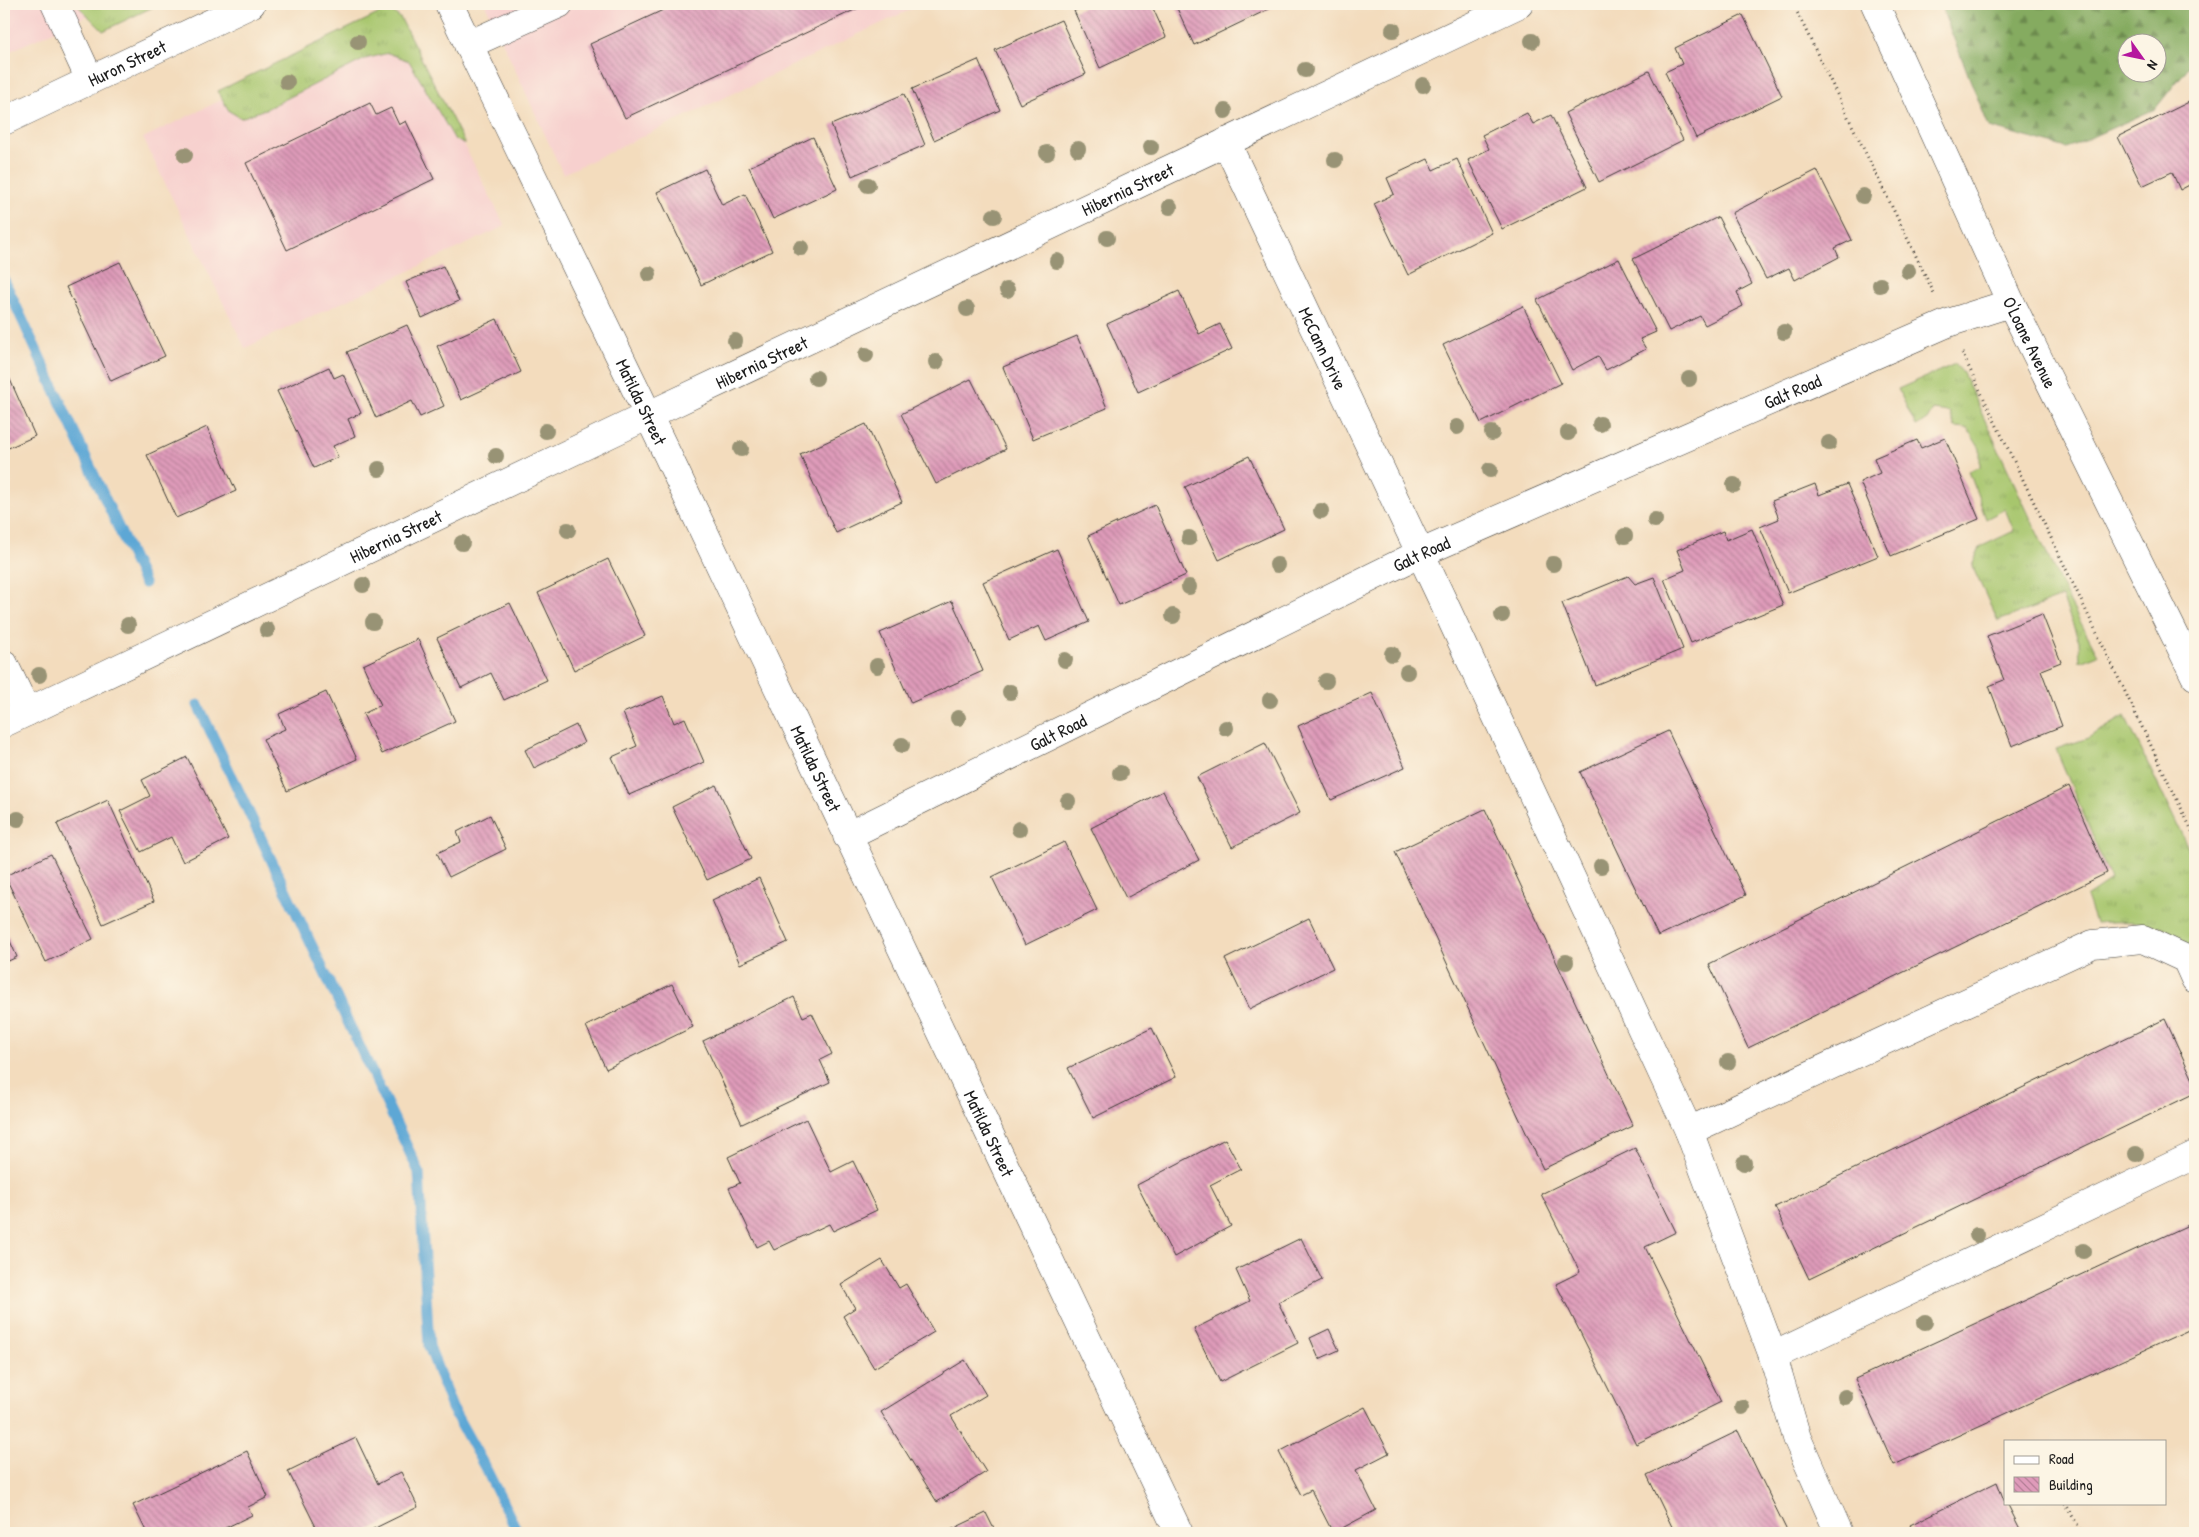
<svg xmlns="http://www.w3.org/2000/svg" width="2199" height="1537" font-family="'Patrick Hand',sans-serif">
<defs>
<pattern id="grass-tufts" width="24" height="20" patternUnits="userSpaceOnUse" patternTransform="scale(1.25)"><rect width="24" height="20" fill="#a7c66d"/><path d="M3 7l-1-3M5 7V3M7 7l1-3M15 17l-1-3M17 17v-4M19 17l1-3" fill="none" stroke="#8faa5e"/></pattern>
<pattern id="forest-firs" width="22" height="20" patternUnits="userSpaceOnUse" patternTransform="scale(1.25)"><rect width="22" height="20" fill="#85ab60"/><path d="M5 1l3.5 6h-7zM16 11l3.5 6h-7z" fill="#6c8a4e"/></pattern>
<pattern id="building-back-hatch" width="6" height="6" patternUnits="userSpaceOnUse" patternTransform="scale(1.25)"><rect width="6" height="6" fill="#df9bba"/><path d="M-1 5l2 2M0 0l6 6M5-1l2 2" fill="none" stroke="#b47e96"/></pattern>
</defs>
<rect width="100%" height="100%" fill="#fcf5e5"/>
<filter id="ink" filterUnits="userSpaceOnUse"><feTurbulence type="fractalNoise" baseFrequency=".02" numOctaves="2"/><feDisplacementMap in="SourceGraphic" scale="10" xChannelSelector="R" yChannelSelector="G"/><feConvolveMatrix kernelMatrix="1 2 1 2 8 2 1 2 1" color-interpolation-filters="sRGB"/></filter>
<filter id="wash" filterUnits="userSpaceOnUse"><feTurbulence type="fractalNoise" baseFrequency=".0096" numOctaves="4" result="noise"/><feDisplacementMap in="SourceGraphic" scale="20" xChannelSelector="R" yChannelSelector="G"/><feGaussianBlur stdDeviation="1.12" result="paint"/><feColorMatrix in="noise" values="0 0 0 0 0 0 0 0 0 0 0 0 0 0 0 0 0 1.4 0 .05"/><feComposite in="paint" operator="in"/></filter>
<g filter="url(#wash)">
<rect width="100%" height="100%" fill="#f3dcbd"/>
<path fill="#f7d0ce" d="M4 4H112L4 54Z
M485 4H922L563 174Z
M398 14 505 226 245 348 143 138Z"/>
<path fill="url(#grass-tufts)" stroke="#627144" d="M76 4H159L103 31Z
M391 10 401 19 465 144 455 140 409 61 388 53 365 59 268 108 241 118 229 111 218 91 380 13Z
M1955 364 1963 373 2067 597 2098 655 2080 662 2079 641 2062 597 1998 621 1972 566 1980 547 2014 531 2005 509 1986 519 1969 471 1980 467V449L1967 428 1955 427 1949 412 1933 410 1927 420 1916 426 1898 389Z
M2125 716 2195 862V953C2166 919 2136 920 2095 923L2086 897 2111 880 2056 749 2088 738Z"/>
<path fill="url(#forest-firs)" stroke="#50643e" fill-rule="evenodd" d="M1940 4H2195V59L2155 109 2067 148 1989 127ZM2126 42H2156V72H2126Z"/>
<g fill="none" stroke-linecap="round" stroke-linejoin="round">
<path stroke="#5da7d5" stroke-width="11" d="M4 280 144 583
M198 705 419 1172 429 1346 452 1408 486 1469 518 1533"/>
</g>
<g id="blocks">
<path fill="url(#building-back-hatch)" d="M676 4H867L625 118 590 44Z
M1090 4H1151L1166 37 1100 68 1074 11Z
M1175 4H1271L1273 7 1194 45Z
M1743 15 1782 96 1696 138 1665 72 1682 64 1675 48Z
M1061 20 1086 74 1020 104 995 50Z
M978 60 1000 110 934 140 912 89Z
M1649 71 1683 140 1599 182 1565 113Z
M904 94 925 145 852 176 831 125Z
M2195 99V182L2180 190 2172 172 2142 186 2118 137Z
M370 103 376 115 391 108 399 125 406 121 434 179 287 250 246 163Z
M1527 113 1533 124 1551 115 1587 187 1502 229 1468 160 1489 149 1482 135Z
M813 137 837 189 773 219 749 167Z
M1428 159 1433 170 1457 159 1492 233 1408 275 1374 204 1394 194 1387 178Z
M705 169 722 205 745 194 772 251 701 285 657 192Z
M1817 170 1852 240 1835 248 1839 257 1795 280 1789 268 1766 279 1732 213Z
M1718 217 1752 284 1737 292 1743 306 1705 325 1700 316 1669 331 1633 259Z
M1619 259 1656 332 1640 339 1646 349 1606 370 1598 356 1572 370 1537 300Z
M120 262 165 356 111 381 66 287Z
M443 266 459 301 422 318 406 282Z
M1179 291 1199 334 1220 324 1232 349 1138 392 1107 324Z
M1523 306 1561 383 1481 423 1443 345Z
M497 319 521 372 461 400 437 346Z
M407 325 444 406 420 417 412 401 376 418 347 352Z
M1077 336 1107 408 1033 439 1003 367Z
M4 366 35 436 4 450Z
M329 367 334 378 343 374 361 413 348 419 355 436 333 446 338 457 314 468 277 391Z
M971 379 1006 449 936 484 901 414Z
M866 424 902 502 836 533 800 454Z
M207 427 236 491 176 518 147 455Z
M1945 438 1979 519 1891 556 1860 482 1880 473 1874 458 1917 440 1921 448Z
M1249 456 1284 529 1219 560 1185 487Z
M1815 484 1819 495 1847 484 1878 556 1788 593 1760 527 1779 519 1772 501Z
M1155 505 1186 575 1119 605 1088 536Z
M1752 529 1783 605 1691 643 1664 579 1685 570 1677 550 1723 531 1726 540Z
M1057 549 1089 622 1046 641 1039 626 1009 640 983 582Z
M608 559 645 636 574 670 538 593Z
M1628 576 1635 584 1654 577 1683 649 1595 685 1562 603Z
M952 601 983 671 911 703 880 633Z
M510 603 547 680 504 700 491 673 461 688 437 638Z
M2042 614 2061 662 2041 670 2062 726 2012 746 1989 686 2004 680 1987 636Z
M418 639 455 721 382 754 363 714 381 705 363 665Z
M326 692 357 759 287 791 263 739 285 729 279 714Z
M1372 693 1405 767 1331 800 1298 726Z
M663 696 674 723 685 718 704 762 629 795 612 757 637 746 623 713Z
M576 725 584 743 534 768 525 750Z
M1668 731 1746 895 1658 936 1580 772Z
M1265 743 1300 813 1232 847 1197 777Z
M187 757 228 839 183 862 171 837 141 852 120 811 150 796 142 780Z
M716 785 751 859 707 880 672 807Z
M2069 786 2107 873 1748 1048 1709 964Z
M1163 791 1199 860 1126 898 1091 828Z
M108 800 154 901 103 924 57 824Z
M1485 809 1633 1126 1543 1169 1395 852Z
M490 815 506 849 449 877 437 853 461 842 457 832Z
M1064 842 1097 910 1025 945 992 877Z
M51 854 93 939 46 962 5 876Z
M759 878 788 942 740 964 712 900Z
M1309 918 1333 968 1249 1009 1225 959Z
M4 927 17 957 4 963Z
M672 984 693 1027 606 1069 586 1026Z
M794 997 803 1017 812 1013 832 1054 820 1060 830 1082 742 1124 703 1041Z
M2165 1019 2195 1084V1093L1809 1279 1775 1207Z
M1152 1028 1176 1077 1093 1118 1068 1068Z
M806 1119 831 1172 853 1161 877 1210 833 1231 829 1224 774 1250 769 1241 757 1247 729 1188 740 1183 728 1157Z
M1225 1139 1241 1169 1210 1185 1231 1226 1174 1257 1137 1185Z
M1635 1148 1676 1232 1645 1247 1721 1402 1636 1444 1556 1284 1580 1272 1541 1194Z
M2195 1222V1327L1894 1465 1855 1379Z
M1301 1238 1322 1280 1278 1302 1298 1343 1220 1382 1194 1329 1250 1301 1236 1270Z
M882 1260 899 1288 906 1284 934 1332 874 1368 843 1316 855 1308 841 1285Z
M1329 1329 1339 1350 1319 1359 1310 1338Z
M965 1360 986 1395 951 1416 986 1472 937 1502 881 1412Z
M1365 1407 1389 1453 1356 1470 1376 1510 1333 1533 1311 1490 1301 1495 1279 1452Z
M1738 1431 1788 1533H1675L1647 1475Z
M356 1438 378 1484 401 1472 418 1507 365 1533H319L288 1471Z
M247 1451 268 1497 248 1507 252 1515 215 1533H147L133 1505Z
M1997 1482 2005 1503H2007L2022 1533H1914L1910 1525Z
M986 1513 996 1533H944Z"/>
</g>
</g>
<g filter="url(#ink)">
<use href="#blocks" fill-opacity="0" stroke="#3c3934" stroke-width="1"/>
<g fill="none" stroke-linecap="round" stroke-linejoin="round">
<defs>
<g id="minor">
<path d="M55 4 90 80"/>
<path id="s1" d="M449 4 668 456 1179 1533"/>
<path d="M468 45 559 4"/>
<path id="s2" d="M1226 142 1441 597 1689 1131 1773 1356 1797 1438 1839 1533"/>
<path d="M4 664 27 712"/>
<path id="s3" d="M4 723 647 416 1519 4"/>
<path id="s4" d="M847 836 1421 553 1948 323 2011 303"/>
<path d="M1689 1131 2093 944 2143 939 2186 959 2195 979"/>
<path d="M1773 1356 2195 1155"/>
</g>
<g id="major">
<path id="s5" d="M1875 4 2011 303 2195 676"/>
<path id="s6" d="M4 121 251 4"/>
</g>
</defs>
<use href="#minor" stroke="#3c3934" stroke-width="29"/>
<use href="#major" stroke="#3c3934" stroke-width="29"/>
<path stroke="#3c3934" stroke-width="3" stroke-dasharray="1 4" stroke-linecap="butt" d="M1793 4 1934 293
M1962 353 2195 837
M2064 1503 2083 1533"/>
<use href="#minor" stroke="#fff" stroke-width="28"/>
<use href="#major" stroke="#fff" stroke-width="28"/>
</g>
<g fill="#989374">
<circle cx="1393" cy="30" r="8"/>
<circle cx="1532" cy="41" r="8"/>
<circle cx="358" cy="42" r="8"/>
<circle cx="1305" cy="70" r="8"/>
<circle cx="287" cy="82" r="8"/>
<circle cx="1423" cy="85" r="8"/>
<circle cx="1225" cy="111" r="8"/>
<circle cx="1151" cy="147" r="8"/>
<circle cx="1078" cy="149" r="8"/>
<circle cx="1047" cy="153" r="8"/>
<circle cx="185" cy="155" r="8"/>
<circle cx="1335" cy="160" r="8"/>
<circle cx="868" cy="185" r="8"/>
<circle cx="1863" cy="196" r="8"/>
<circle cx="1170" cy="207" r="8"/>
<circle cx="994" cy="216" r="8"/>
<circle cx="1107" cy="238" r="8"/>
<circle cx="801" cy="248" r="8"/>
<circle cx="1057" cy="261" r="8"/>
<circle cx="1908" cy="271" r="8"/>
<circle cx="649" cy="274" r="8"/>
<circle cx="1880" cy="285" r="8"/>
<circle cx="1007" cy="290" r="8"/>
<circle cx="967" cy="309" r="8"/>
<circle cx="1784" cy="332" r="8"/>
<circle cx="735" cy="341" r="8"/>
<circle cx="866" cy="355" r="8"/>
<circle cx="936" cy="362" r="8"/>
<circle cx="816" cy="378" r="8"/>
<circle cx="1689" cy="379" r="8"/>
<circle cx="1600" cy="424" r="8"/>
<circle cx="1457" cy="427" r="8"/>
<circle cx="546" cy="431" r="8"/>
<circle cx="1492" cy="433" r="8"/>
<circle cx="1568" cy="433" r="8"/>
<circle cx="1829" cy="443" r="8"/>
<circle cx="741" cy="449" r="8"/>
<circle cx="496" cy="456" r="8"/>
<circle cx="379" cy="469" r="8"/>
<circle cx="1490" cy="470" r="8"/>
<circle cx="1734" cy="485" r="8"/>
<circle cx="1321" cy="511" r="8"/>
<circle cx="1655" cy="520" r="8"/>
<circle cx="568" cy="530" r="8"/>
<circle cx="1625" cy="536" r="8"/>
<circle cx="1189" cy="538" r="8"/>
<circle cx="462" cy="543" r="8"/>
<circle cx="1553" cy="564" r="8"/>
<circle cx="1277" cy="565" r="8"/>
<circle cx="363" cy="585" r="8"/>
<circle cx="1189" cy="587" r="8"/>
<circle cx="1502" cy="615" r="8"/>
<circle cx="1173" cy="616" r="8"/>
<circle cx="373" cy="622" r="8"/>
<circle cx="128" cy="625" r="8"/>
<circle cx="267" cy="630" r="8"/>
<circle cx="1392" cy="654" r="8"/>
<circle cx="1065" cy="660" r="8"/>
<circle cx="877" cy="666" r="8"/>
<circle cx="1407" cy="672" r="8"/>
<circle cx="39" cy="675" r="8"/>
<circle cx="1326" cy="681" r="8"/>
<circle cx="1010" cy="692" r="8"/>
<circle cx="1270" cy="700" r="8"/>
<circle cx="958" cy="718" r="8"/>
<circle cx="1226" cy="728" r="8"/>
<circle cx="902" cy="745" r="8"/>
<circle cx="1120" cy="773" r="8"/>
<circle cx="1068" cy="801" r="8"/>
<circle cx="18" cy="819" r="8"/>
<circle cx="1019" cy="829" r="8"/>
<circle cx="1601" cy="866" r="8"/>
<circle cx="1566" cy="962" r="8"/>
<circle cx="1728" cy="1062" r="8"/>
<circle cx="2136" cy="1154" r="8"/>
<circle cx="1744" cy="1163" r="8"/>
<circle cx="1977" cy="1235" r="8"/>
<circle cx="2083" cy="1251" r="8"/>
<circle cx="1925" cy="1322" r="8"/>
<circle cx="1845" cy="1397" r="8"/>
<circle cx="1742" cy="1407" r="8"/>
</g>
</g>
<g text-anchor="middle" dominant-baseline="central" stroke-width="4" stroke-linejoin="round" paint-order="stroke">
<g font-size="18" fill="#1c1c1c" stroke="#fcf5e5">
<text stroke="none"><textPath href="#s6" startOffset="136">Huron Street</textPath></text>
<text stroke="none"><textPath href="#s3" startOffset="1244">Hibernia Street</textPath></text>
<text stroke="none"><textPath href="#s5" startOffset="372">O'Loane Avenue</textPath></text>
<text stroke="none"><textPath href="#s2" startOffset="228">McCann Drive</textPath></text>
<text stroke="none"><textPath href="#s3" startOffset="839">Hibernia Street</textPath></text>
<text stroke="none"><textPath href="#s4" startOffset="1045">Galt Road</textPath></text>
<text stroke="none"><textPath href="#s1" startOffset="442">Matilda Street</textPath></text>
<text stroke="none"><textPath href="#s3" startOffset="434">Hibernia Street</textPath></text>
<text stroke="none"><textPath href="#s4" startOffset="640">Galt Road</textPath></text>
<text stroke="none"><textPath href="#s4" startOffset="235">Galt Road</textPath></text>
<text stroke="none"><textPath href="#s1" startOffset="848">Matilda Street</textPath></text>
<text stroke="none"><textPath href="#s1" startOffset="1252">Matilda Street</textPath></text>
</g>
</g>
<rect width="2199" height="1537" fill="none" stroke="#fcf5e5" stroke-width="20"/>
<rect x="2004" y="1440" width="162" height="65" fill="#fcf5e5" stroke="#a29e95"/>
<rect x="2014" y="1456" width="25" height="8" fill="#ffffff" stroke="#a29e95"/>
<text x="2049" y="1464" font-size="15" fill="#1c1c1c">Road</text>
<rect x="2014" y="1477" width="25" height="15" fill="url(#building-back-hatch)" stroke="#a29e95"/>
<text x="2049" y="1490" font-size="15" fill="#1c1c1c">Building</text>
<g transform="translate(2142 58) rotate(123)"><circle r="24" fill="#fcf5e5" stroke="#a29e95"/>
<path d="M0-4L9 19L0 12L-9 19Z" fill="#b5179e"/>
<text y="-8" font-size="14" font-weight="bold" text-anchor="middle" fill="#1c1c1c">N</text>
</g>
</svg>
